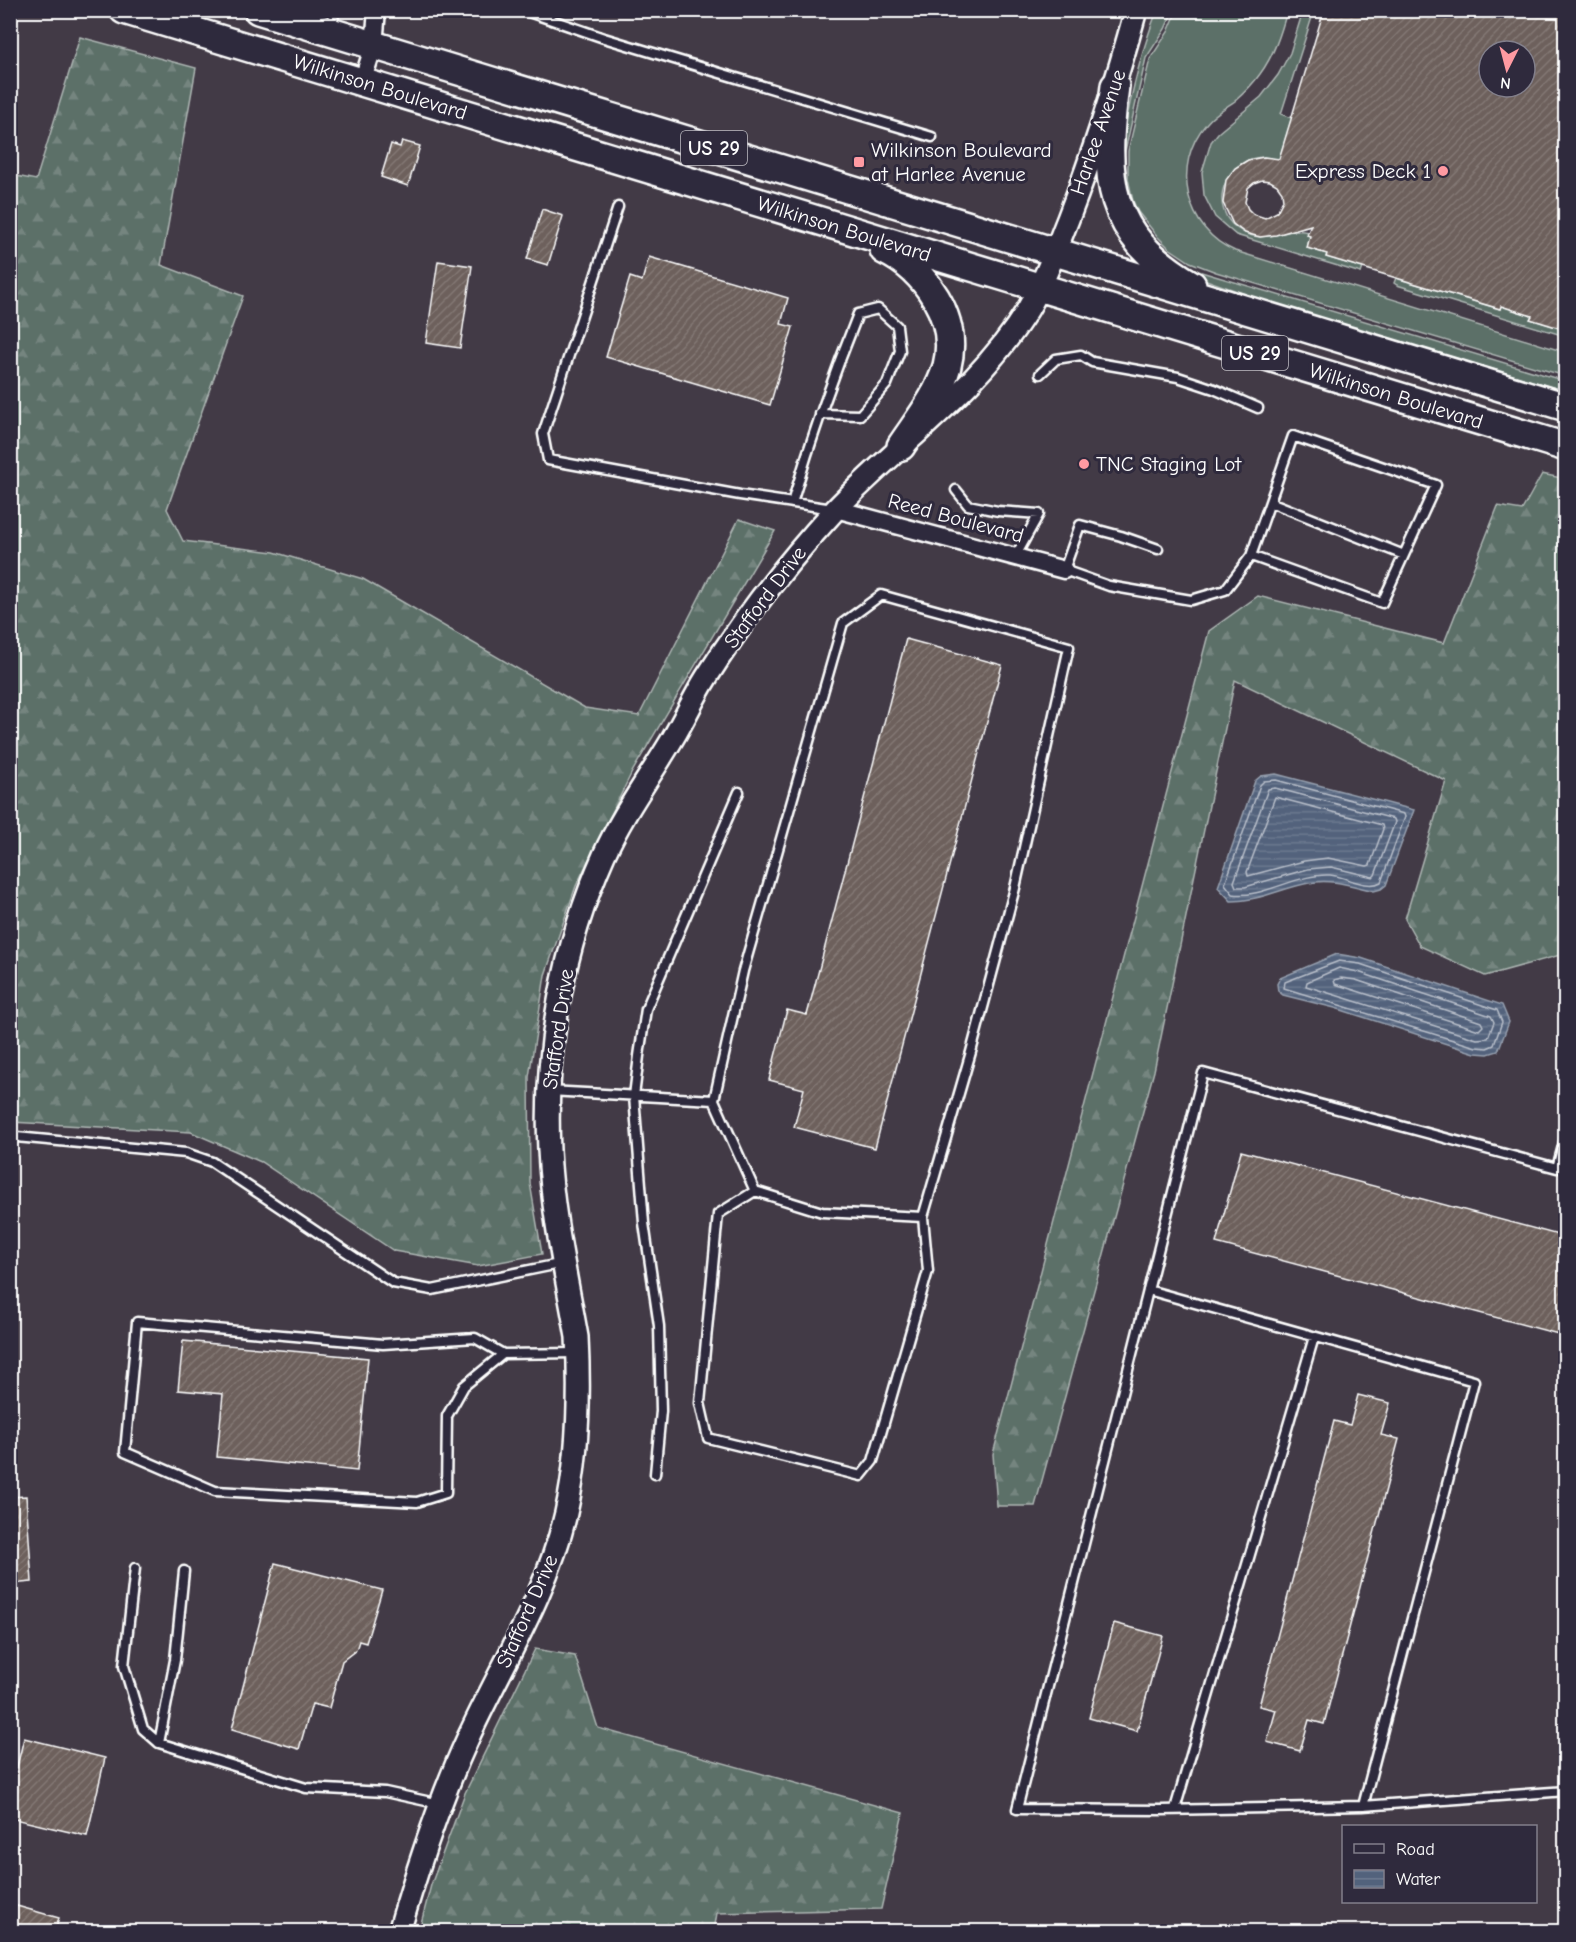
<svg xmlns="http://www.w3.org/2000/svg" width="1576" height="1942" font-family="'Comic Neue',sans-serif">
<defs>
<pattern id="forest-firs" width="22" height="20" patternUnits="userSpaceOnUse" patternTransform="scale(1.5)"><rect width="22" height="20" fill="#5c6f68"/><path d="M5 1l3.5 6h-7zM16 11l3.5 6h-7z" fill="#74857f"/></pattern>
<pattern id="water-rules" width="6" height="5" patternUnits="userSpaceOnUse" patternTransform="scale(1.5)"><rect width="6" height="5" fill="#52627c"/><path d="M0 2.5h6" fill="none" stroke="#6c7a90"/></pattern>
<pattern id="building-hatch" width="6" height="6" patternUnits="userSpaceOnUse" patternTransform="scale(1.5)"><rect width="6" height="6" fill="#6d605b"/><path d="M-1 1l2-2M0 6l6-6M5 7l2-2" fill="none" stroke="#837874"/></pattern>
</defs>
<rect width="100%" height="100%" fill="#423a46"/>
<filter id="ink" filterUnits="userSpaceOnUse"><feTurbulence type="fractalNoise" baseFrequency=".0167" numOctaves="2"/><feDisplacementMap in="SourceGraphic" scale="12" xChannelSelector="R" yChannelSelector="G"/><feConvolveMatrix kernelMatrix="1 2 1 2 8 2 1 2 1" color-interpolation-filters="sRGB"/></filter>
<g filter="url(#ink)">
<path fill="#5c6f68" stroke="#aeb7b4" stroke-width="1.5" d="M1157 11H1173L1165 29 1146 58 1123 160C1123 188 1127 206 1145 228L1137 226C1128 211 1122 195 1120 178 1117 156 1123 135 1128 113 1135 78 1144 44 1157 11Z
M1177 11H1287C1281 33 1274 55 1260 74 1253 84 1244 93 1235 101 1225 108 1214 114 1206 124 1171 165 1185 230 1235 251L1565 352V376L1216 272 1190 262 1169 248 1158 237 1138 212 1133 201 1128 179V151L1150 59 1168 32Z
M1303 11H1314L1281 114 1292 118 1279 160C1228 143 1199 212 1245 233 1267 244 1286 226 1308 232L1307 235 1310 236 1307 248 1324 253 1330 243 1326 257 1363 268 1361 273 1236 235 1215 217 1204 195 1202 172 1211 142 1218 133 1261 97 1278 75 1290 53Z
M1153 239 1168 253 1198 271 1565 381V391L1265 301 1195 276 1175 265Z
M1396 278 1500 309 1505 296 1507 308 1524 313 1535 305 1531 319 1565 330V336L1397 285 1394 283Z"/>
<path fill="url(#forest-firs)" stroke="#aeb7b4" stroke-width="1.5" d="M80 37 196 68 161 265 243 296 167 509 183 541 274 552 363 579 585 708 639 716 739 519 775 531 632 772 576 886 545 975 529 1077 530 1183 542 1254 478 1266 394 1251 261 1162 191 1132 11 1122V175L36 180Z
M1542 474 1566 479 1564 954 1485 976 1420 946 1405 919 1446 781 1235 680 1154 1071 1035 1506H997L993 1454 1209 631 1258 596 1444 643 1498 506 1522 510Z
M535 1649 575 1656 598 1728 903 1813 881 1909 717 1913 714 1931H419L431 1885 465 1793Z"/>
<path fill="url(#water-rules)" stroke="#97a1b0" stroke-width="1.5" d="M1276 774 1414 810 1386 885 1381 889 1374 891C1352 886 1331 878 1309 883 1282 888 1259 901 1231 901L1218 887 1255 781 1261 776Z
M1337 954 1361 958 1502 1005 1509 1022 1498 1051 1488 1054 1475 1053 1335 1008 1283 995 1278 991 1277 984 1280 978Z"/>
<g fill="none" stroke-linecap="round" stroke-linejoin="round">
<path stroke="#bac0cb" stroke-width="1.5" d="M1276 780 1404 814 1405 817 1381 882C1367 890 1345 876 1330 875 1298 873 1261 899 1233 894L1225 884 1260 785 1264 781Z
M1268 789 1275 788 1394 819 1395 822 1375 875 1373 877 1331 867 1308 869 1245 887H1236L1234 882Z
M1275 797 1382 825 1383 829 1370 865 1367 866 1328 858 1304 861 1248 876 1247 872Z
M1339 961 1360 964 1497 1010 1502 1022 1494 1045 1487 1048 1476 1047 1284 988 1285 982Z
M1339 968 1358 972 1491 1016 1494 1022 1488 1038 1477 1039 1306 986 1307 982Z
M1341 978 1356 980 1481 1022 1483 1026 1479 1030 1335 984 1334 980Z"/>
</g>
<path fill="url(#building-hatch)" stroke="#fff" stroke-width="1.5" fill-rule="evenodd" d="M1324 10H1566V330L1530 319 1532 316 1501 306 1500 309 1326 257 1327 254 1307 248 1310 236 1307 235 1311 225 1276 235 1260 237 1245 233 1233 224 1223 203 1226 180 1235 168 1248 160 1264 157 1279 159ZM1489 51H1525V87H1489ZM1262 180 1270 181 1277 185 1282 192 1283 200 1277 212 1265 218 1253 214 1248 209 1245 202 1248 188 1254 183Z
M402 141 420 146 408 186 381 177 391 144 400 147Z
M542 209 563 216 548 265 527 259Z
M649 257 788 298 781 324 793 327 770 405 606 357 630 277 642 281Z
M438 261 472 266 460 348 426 343Z
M906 639 1002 665 875 1148 794 1127 804 1089 769 1080 787 1010 807 1015Z
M1241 1151 1566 1237V1336L1216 1243Z
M183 1341 368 1358 357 1471 217 1457 223 1394 178 1390Z
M1358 1395 1390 1403 1381 1435 1399 1439 1324 1724 1309 1720 1300 1751 1267 1742 1276 1710 1259 1706 1334 1421 1350 1425Z
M26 1496 32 1582 10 1584V1497Z
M275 1563 382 1590 366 1643 359 1641 356 1650 342 1661 329 1708 312 1704 299 1749 232 1729Z
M1114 1623 1163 1636 1137 1731 1089 1718Z
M24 1738 105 1758 87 1836 10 1818V1795Z
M10 1904 59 1918 55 1932H10Z"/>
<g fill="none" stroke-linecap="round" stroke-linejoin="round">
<defs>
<path id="service" d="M523 10 604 38 932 137
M331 29 335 10
M618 207 543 434 548 460 740 495 833 509
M1040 374 1056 359 1081 355 1092 362 1178 377 1214 389 1258 408
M956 490 968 505 998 511 1039 514 1015 557
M1270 502 1404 555
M792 503C811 439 833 376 858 314L878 309 897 326 900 351 887 384 860 415 820 414
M1158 549 1121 536 1080 525 1064 570 1109 586 1191 600 1225 590 1251 556 1293 436 1436 485 1382 603 1251 556
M549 1091 714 1100 743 971 843 623 881 595 1069 647 1015 888 971 1052 923 1217 822 1212 755 1191 714 1100
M1566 1135 1557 1168 1203 1073 1017 1809 1162 1810 1363 1806 1566 1791
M10 1140 16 1137 186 1153 212 1162 393 1283 432 1290 564 1263
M755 1191 718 1214 700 1403 708 1438 861 1476 873 1461 928 1271 923 1217
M1148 1290 1474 1381 1363 1806
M503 1354 475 1338 383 1344 137 1322 125 1452 215 1491 417 1502 446 1493 447 1416 464 1386 503 1354 577 1353
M655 1474 661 1411 659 1326 644 1223 634 1096 639 1056 646 1009 739 792
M135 1568 124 1666 143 1729 159 1743 306 1788 385 1792 440 1804
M159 1743 175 1660 184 1571
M1175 1809 1314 1337"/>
<path id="minor" d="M362 82 374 45 377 10
M836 509 1064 570"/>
<path id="tertiary" d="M399 1932C418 1866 439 1801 468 1738 502 1664 547 1594 566 1513 579 1455 580 1396 577 1337 566 1275 552 1213 549 1150 544 1050 563 947 604 855 623 813 650 777 673 738 685 718 694 697 706 678 744 618 787 562 835 510 899 443 979 389 1028 309 1045 280 1056 249 1068 219 1095 149 1116 83 1136 10"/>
<path id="primary" d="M124 10 1566 447
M258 10 1566 407
M1115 86C1103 178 1105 234 1192 285
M884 250C926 270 959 319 947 366 939 395 917 422 901 446"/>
</defs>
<use href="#service" stroke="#fff" stroke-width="13"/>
<use href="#minor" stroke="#fff" stroke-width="21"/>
<use href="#tertiary" stroke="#fff" stroke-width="26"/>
<use href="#primary" stroke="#fff" stroke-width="32"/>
<use href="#service" stroke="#2f2a3d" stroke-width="8"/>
<use href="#minor" stroke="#2f2a3d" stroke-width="16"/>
<use href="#tertiary" stroke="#2f2a3d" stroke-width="21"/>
<use href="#primary" stroke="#2f2a3d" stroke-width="27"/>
</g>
</g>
<g fill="#ff9aa2" stroke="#2f2a3d" stroke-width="2">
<rect x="853" y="156" width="12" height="12" rx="3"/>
<circle cx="1443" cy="171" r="6"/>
<circle cx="1084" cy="464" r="6"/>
</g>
<g text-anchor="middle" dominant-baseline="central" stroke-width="6" stroke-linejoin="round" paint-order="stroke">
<g fill="#2f2a3d" stroke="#c1bfc5" stroke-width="1.5">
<rect x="681" y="131" width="66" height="34" rx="4.5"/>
<rect x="1222" y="336" width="66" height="34" rx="4.5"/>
</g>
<g font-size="20" font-weight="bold" fill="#fff">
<text x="714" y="148">US 29</text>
<text x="1255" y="353">US 29</text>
</g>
<g font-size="21" fill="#fff" stroke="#2f2a3d">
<text transform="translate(380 87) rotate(17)">Wilkinson Boulevard</text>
<text transform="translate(1098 132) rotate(-71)">Harlee Avenue</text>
<text transform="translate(844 229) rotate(17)">Wilkinson Boulevard</text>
<text transform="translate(1396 396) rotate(17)">Wilkinson Boulevard</text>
<text transform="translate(956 518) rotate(15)">Reed Boulevard</text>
<text transform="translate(765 597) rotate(-53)">Stafford Drive</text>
<text transform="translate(558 1029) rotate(-82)">Stafford Drive</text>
<text transform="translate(527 1611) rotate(-66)">Stafford Drive</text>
</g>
<g font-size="21" fill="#fff" stroke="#2f2a3d" text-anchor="start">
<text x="871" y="150">Wilkinson Boulevard<tspan x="871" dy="24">at Harlee Avenue</tspan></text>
<text x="1431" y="171" text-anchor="end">Express Deck 1</text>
<text x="1096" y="464">TNC Staging Lot</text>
</g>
</g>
<rect width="1576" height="1942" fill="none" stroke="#2f2a3d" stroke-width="36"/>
<rect x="18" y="18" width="1540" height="1906" fill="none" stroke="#fff" stroke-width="2" filter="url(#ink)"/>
<rect x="1342" y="1825" width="195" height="78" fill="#2f2a3d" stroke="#827f8b" stroke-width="1.5"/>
<rect x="1354" y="1844" width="30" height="9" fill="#2f2a3d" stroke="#827f8b" stroke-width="1.5"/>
<text x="1396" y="1855" font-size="18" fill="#ffffff">Road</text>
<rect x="1354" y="1870" width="30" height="18" fill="url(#water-rules)" stroke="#827f8b" stroke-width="1.5"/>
<text x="1396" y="1885" font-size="18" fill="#ffffff">Water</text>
<g transform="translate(1507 69) rotate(186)"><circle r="28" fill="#2f2a3d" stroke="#827f8b" stroke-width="1.5"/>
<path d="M0-4.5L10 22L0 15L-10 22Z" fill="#ff9aa2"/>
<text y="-9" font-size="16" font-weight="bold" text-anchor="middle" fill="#ffffff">N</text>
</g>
</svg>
